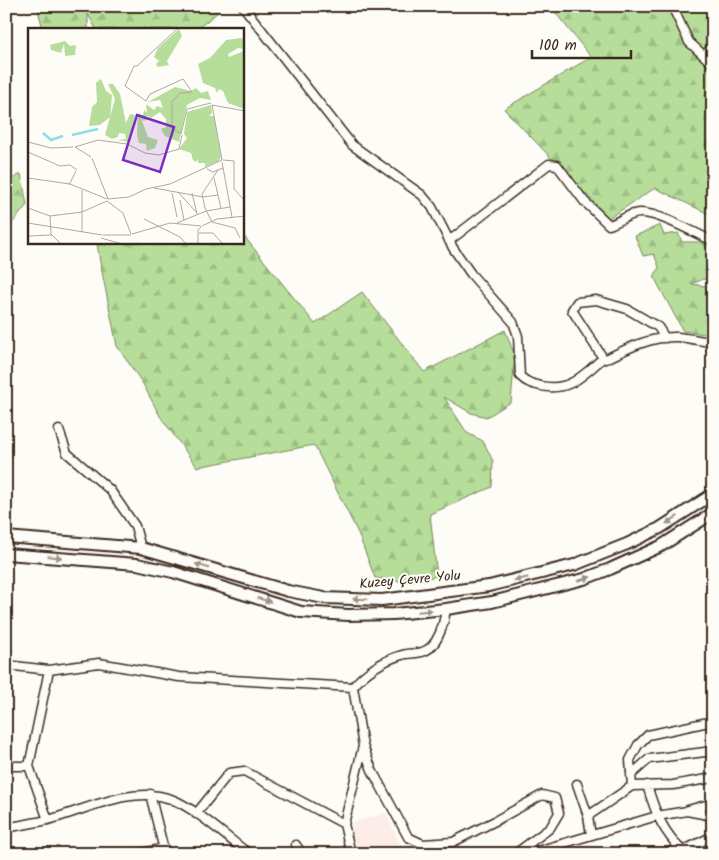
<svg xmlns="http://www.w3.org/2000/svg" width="719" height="860" font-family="Kalam,sans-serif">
<defs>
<pattern id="forest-firs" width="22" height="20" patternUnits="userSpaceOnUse" patternTransform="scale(1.25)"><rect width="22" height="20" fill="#b6de9a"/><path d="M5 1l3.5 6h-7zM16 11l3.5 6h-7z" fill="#9dbf84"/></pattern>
</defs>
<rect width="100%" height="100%" fill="#fdfcf7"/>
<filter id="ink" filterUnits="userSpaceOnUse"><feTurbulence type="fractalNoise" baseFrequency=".02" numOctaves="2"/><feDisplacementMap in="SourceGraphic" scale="10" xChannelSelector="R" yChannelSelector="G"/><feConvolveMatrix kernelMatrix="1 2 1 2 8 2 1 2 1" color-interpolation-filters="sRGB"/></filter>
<g filter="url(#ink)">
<path fill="#fcede8" d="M386 813 405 854H357L351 823Z"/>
<path fill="url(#forest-firs)" stroke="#78845c" d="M37 6H215L218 12 197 29H96L88 14V29H43Z
M550 6H713V216L655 188 609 218 504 109 591 57Z
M21 174 27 205 6 231V182Z
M660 225 664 235 678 233 682 242H700L713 249V281L704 279 691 284 713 287V335L683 331 654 277 659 267 654 254 643 256 635 236Z
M243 235 315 324 362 292 424 372 505 330 515 356 511 402 487 417 471 413 444 397 467 433 483 441 493 461 492 487 430 514 437 576 407 582 375 578 358 533 314 445 197 467 160 416 143 384 117 346 100 262 97 243 242 242Z"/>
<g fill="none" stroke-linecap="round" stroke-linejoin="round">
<defs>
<path id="minor" d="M243 6 352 145 422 195 432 207 453 248 471 274 513 322 518 336 520 376C527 383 532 384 541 386 570 392 583 375 603 358L606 359C628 348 652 336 677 337 689 338 701 341 713 342
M672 6 689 42 713 64
M704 55 713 47
M449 241 549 164 557 165 584 201 609 225C620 222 630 212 642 213 662 214 694 233 713 241
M603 358 572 310 577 302 596 300 627 309 658 327 665 338
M59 430 67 453 110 490 135 526 141 548
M6 665 49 670
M363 746 372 770 408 837 423 844 453 842 495 821 542 795 555 798 559 813 550 828 515 854
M6 766H29
M631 775 649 759 713 751
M577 784 588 816 591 835
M647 785C656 815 662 830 685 854
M632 786 630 760 638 745 648 735 713 721
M150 794 165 854
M688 810 713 803
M196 814 229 773 244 771 344 824
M588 816 632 786 673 785 713 778
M48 820 29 766 49 670 99 663 179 677 353 687
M6 828C20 825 34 823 48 820 86 810 132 785 171 799 195 808 223 834 244 850L252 854
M296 845 302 854
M682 851 713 836
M137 854 164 848
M351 854 344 824 363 746 353 687C365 672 384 660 402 655 408 653 415 654 422 652 438 648 444 623 446 609
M527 854 657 816 687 811 713 816
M667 854 678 847"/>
<path id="major" d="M6 537 141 548 288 591 324 598 382 600 489 586 574 565 627 544 660 528 713 494
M6 554 137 564 173 572 301 612 348 615 394 614 446 609 492 602 584 579 610 569 661 546 713 513"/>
</defs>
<use href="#minor" stroke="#3b2a1e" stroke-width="11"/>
<use href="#major" stroke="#3b2a1e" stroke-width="14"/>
<use href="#minor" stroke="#fdfcf7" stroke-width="8"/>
<use href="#major" stroke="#fdfcf7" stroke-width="10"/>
</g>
<defs><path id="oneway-solid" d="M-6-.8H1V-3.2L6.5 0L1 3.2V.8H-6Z" transform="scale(1.25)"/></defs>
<g fill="#9c938a">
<use href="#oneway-solid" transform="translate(672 520) rotate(147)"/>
<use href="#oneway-solid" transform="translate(55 557) rotate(5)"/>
<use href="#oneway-solid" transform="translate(202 566) rotate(-162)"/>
<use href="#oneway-solid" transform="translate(521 579) rotate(167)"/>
<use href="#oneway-solid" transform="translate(584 579) rotate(-18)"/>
<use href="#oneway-solid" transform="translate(360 599) rotate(-179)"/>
<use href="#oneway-solid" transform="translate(264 600) rotate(17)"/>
<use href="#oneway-solid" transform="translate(425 611) rotate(-5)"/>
</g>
</g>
<g text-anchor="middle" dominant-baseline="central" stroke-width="4" stroke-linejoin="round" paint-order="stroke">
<g font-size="14" fill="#3b2a1e" stroke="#fdfcf7">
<text transform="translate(410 580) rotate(-5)">Kuzey Çevre Yolu</text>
</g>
</g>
<g transform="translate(28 28)">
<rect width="216" height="216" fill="#fdfcf7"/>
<path d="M151 1 154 8 139 33 141 37 130 39 128 36 131 33 126 29 130 20ZM213 10 216 12V21L210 20 200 26 201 29 216 23V81L200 75 195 63 191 61 189 65 187 60 175 55 170 36 182 30 198 12ZM37 13 42 18 48 17 47 27 37 28 36 16 33 25 23 22 22 17ZM73 51 78 63 84 67 82 89 72 97 61 98 64 79 69 74 68 55ZM80 56H85L92 66 98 95 102 86 107 87 101 114 90 112 98 111 97 106 91 105 90 109 84 111 77 107 87 71ZM147 59 163 63 168 60 173 65 180 63 183 72 172 70 159 77 151 114 137 108 133 101 138 99V91L132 84 123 90 119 87 120 91 115 93 113 90 120 109 130 112 127 120 119 123 118 116 111 115 109 107 110 86 115 87 116 82 119 85 118 76 126 82 129 78 135 80 132 72 120 74ZM183 77 184 85 181 88H186L193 128 191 133 177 139V135H170V131L168 134 165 132 163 125 151 121 159 110 156 106 159 84Z" fill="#b6de9a"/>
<path fill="none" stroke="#8cdde6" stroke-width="2.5" d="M15 105 23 112 35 108M44 107 70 101"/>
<path fill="none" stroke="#afa8a0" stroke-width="1" d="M150 0 109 38H106L97 58 118 73 122 66 155 51 164 64 152 65 144 74V100L153 106M184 77 194 132M184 77 217 83M153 106 159 81 183 75M0 114 23 120 45 119M47 119 63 129M47 119 70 112 99 116 117 125 131 127 151 121 154 107M0 124 32 138 42 137 49 142M64 130 80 171M195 132 206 133V161L217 173M194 134 204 189M179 141 185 144 195 140M190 142 174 166 177 180 184 194 207 200 212 210M0 150 42 156 79 171M186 150 193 180M41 157 48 143M126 160 175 169 190 167M54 162V204M150 164 168 184M144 165 149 189M164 165 169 186M80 171 101 169 118 161 142 156 194 132M152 172 156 192M0 180 22 188 23 206 33 216M22 188 54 184 79 173 95 185 103 206M116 191 152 209 158 216M0 195 74 207M149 195 178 183 202 179M174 198 189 191 217 188M171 205H185L194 215M104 206 142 195 173 198M75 207H103M0 208 24 207M73 210 94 216M170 216V202L173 199M186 216H206"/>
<path fill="#7b2cbf" fill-opacity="0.15" stroke="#7b2cbf" stroke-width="2.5" d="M109 87 146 99 132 144 95 132Z"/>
<rect width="216" height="216" fill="none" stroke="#3b2a1e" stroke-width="2.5"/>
</g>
<rect width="719" height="860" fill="none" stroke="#fdfcf7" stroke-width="25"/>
<rect x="12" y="12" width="694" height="835" fill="none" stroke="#3b2a1e" stroke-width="2" filter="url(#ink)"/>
<path d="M532 50v8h99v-8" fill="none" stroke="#3b2a1e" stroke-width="2.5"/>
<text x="539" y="50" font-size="15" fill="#3b2a1e" stroke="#fdfcf7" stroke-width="4" paint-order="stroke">100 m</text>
</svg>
